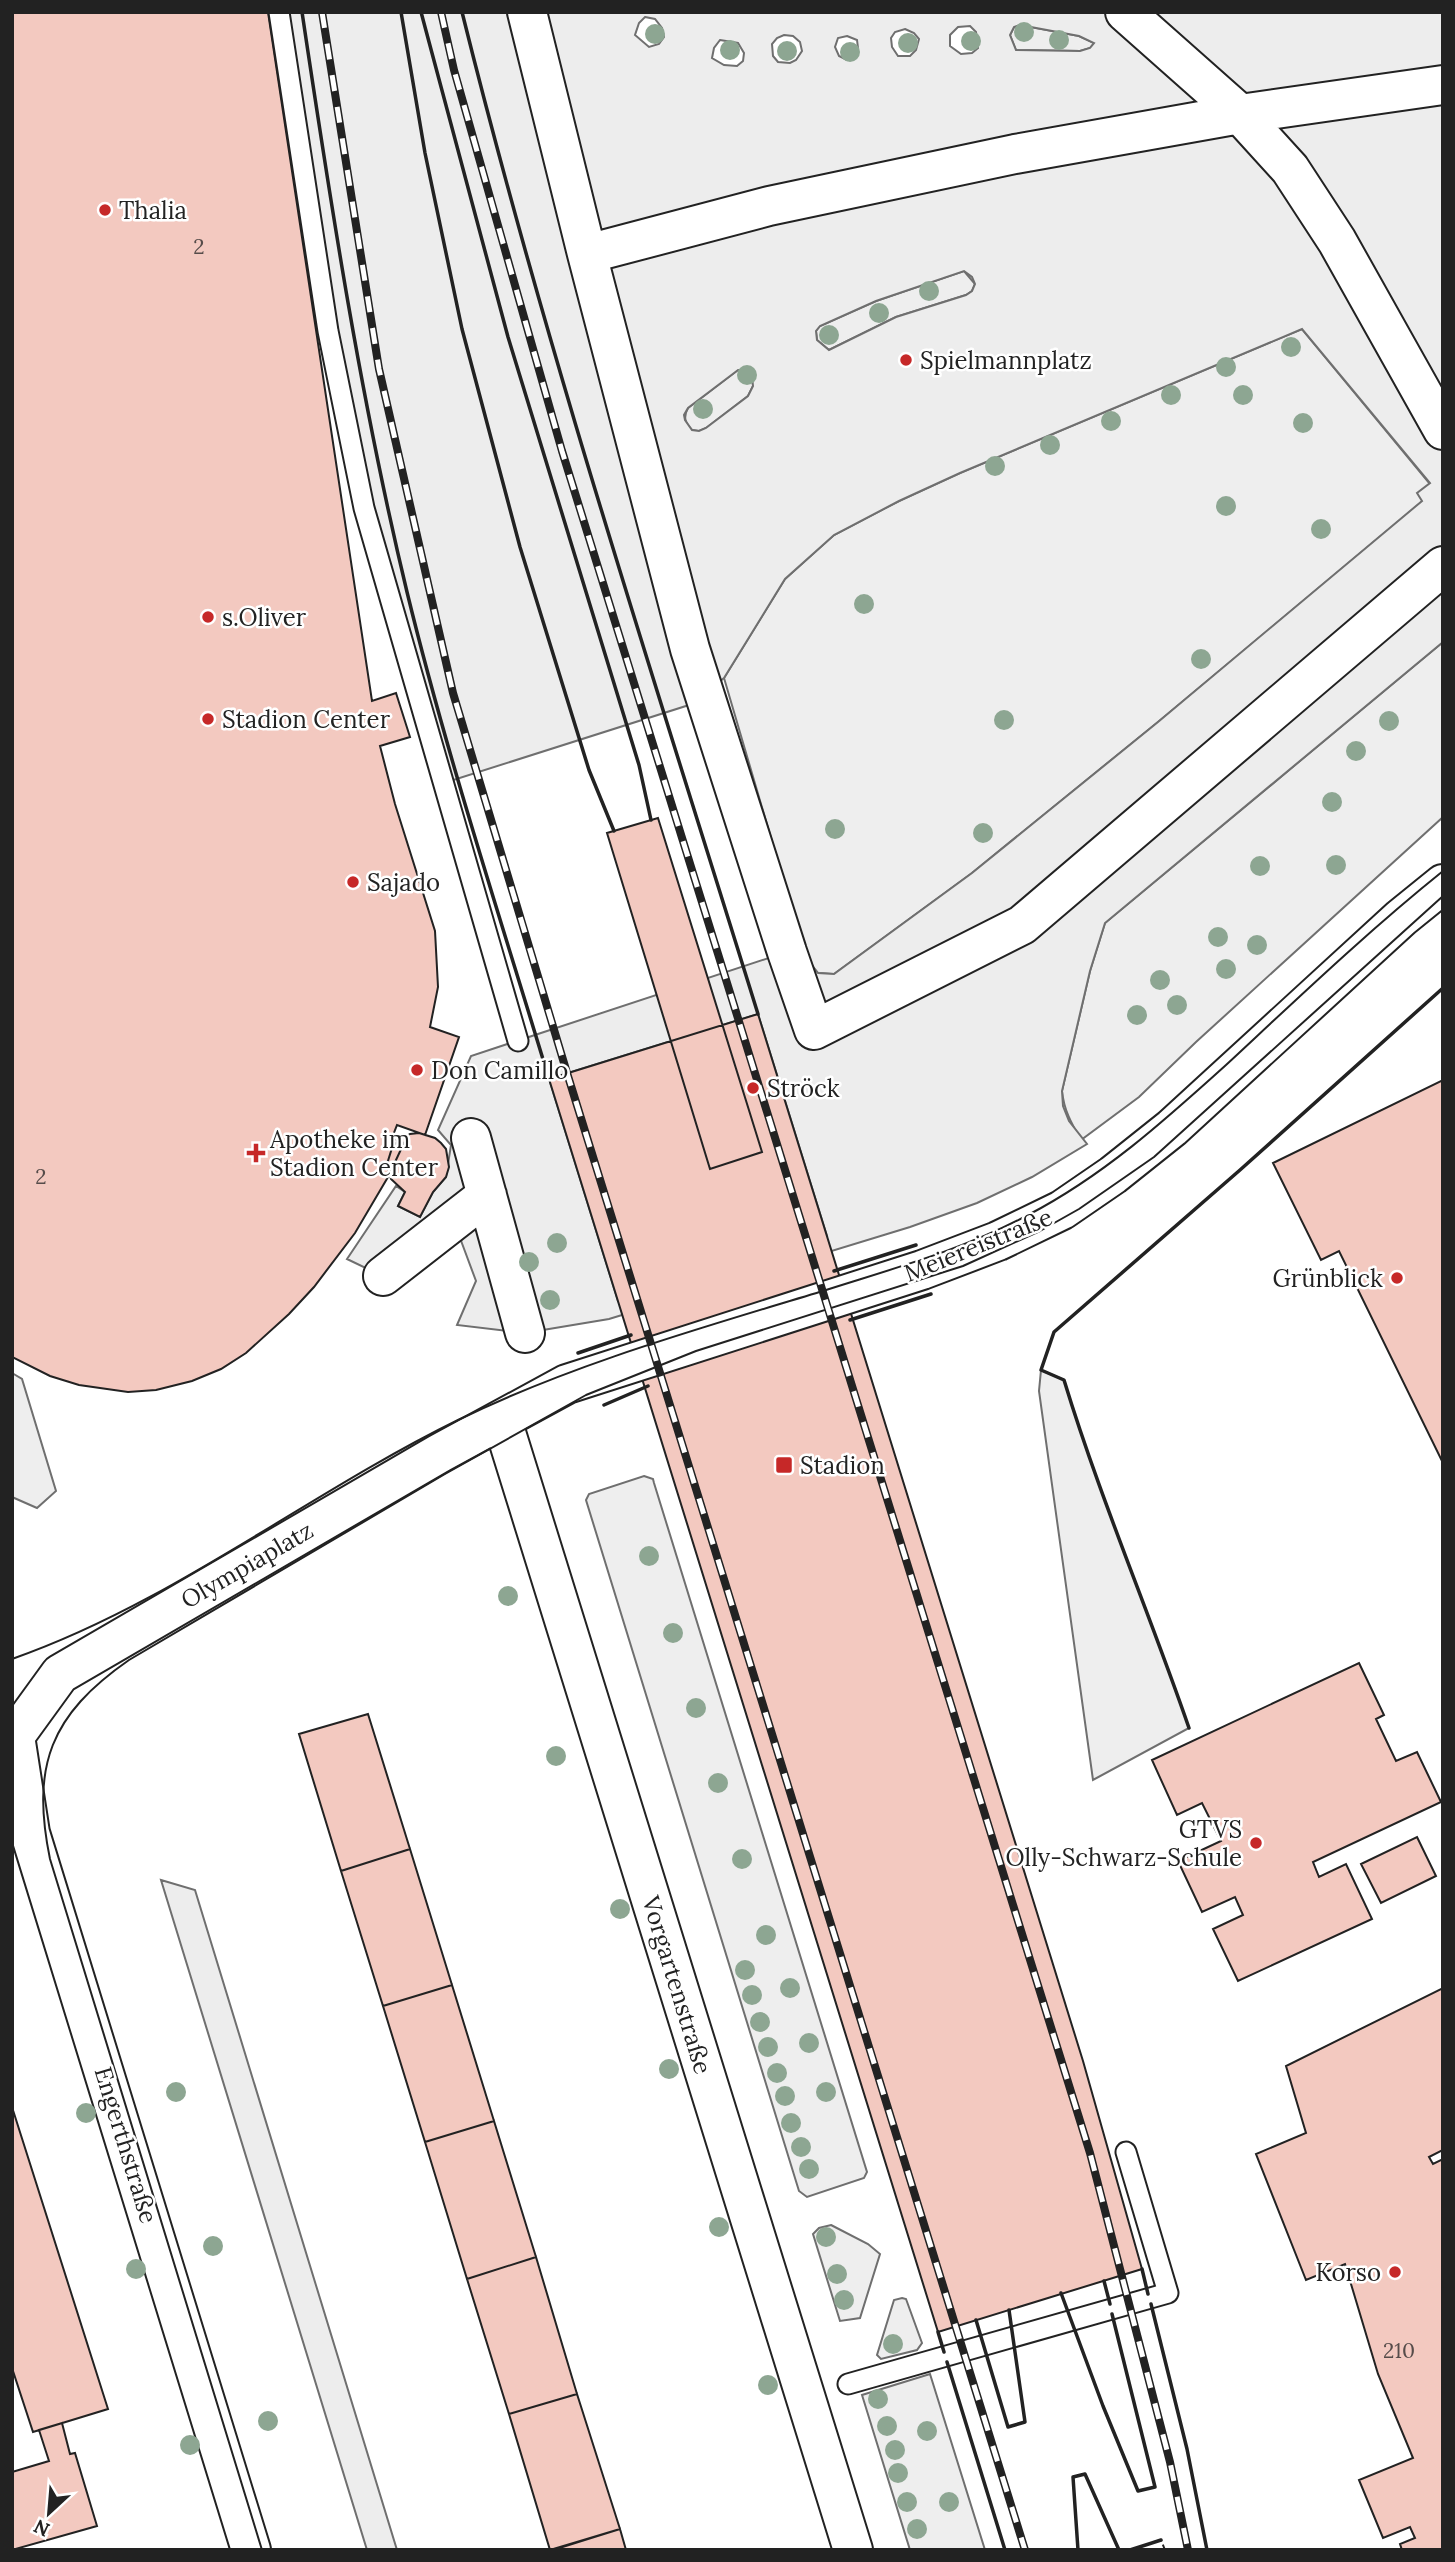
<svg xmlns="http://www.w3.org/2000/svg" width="1455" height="2562" font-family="Lora,serif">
<rect width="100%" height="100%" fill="#fff"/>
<path fill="#eee" stroke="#6f6f6f" stroke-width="2" d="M1020 25 1079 36 1094 43 1090 48 1080 51 1016 50 1010 35 1014 27Z
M964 271 975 284 972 291 966 295 896 317 829 350 817 340 816 331 820 326 876 301Z
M1302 329 1430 484 1423 501 1158 722 972 873 834 974 818 973 810 963 803 947 724 678 785 579 834 535 899 501 960 473Z
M738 370 752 376 753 386 748 396 706 428 699 431 692 430C685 423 683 417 688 408Z
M1443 642V817L1196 1042 1139 1097 1081 1140C1071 1123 1064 1110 1062 1091L1090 971 1105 923Z
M1041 1370 1064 1380C1100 1498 1149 1612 1189 1728L1093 1780 1039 1391Z
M12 1373 22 1379 56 1491 37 1508 12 1497Z
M644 1476 653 1479 654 1483 867 2172 864 2178 807 2197 799 2191 586 1500 589 1494Z
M831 2225 868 2244 880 2254 860 2318 840 2321 813 2234 819 2228Z
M902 2298 906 2299 922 2343 917 2350 881 2359 877 2355 894 2300Z
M930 2374 985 2550H910L862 2395Z"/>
<path fill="#ededed" stroke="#6f6f6f" stroke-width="2" fill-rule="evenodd" d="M279 12H1443V642L1105 923 1090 971 1062 1091 1063 1106 1069 1121 1087 1144 1032 1177 977 1203 910 1227 609 1319 525 1333 457 1325 476 1281 460 1238 397 1283 347 1259 396 1186 405 1192 398 1206 420 1217 433 1192 446 1177 451 1145 438 1130 471 1056 787 952 810 963 818 973 834 974 972 873 1158 722 1422 501 1417 493 1430 483 1302 329 960 473 899 501 834 535 785 579 724 678 689 705 444 783 364 508ZM645 17 655 19 662 28 664 37 659 44 649 47 635 35 639 23ZM1020 25 1079 36 1094 43 1090 48 1080 51 1016 50 1010 35 1014 27ZM970 26 976 32 978 48 972 53 961 54 950 46V35L958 27ZM905 29 914 33 919 39 916 50 910 56H898L892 47 891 38 895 32ZM784 35 793 36 800 42 802 51 796 60 790 63 778 62 773 56 772 44 777 38ZM847 36 857 40 858 48 847 60 839 56 835 47 838 38ZM720 40 738 43 744 53 743 61 737 66 724 65 712 58 714 48ZM964 271 972 277 975 284 972 291 966 295 896 317 829 350 817 340 816 331 820 326 876 301ZM738 370 747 372 752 376 753 386 748 396 706 428 699 431 692 430 685 420 684 415 688 408ZM758 1014 827 1236 618 1301 549 1079Z
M161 1880 195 1890 397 2550H367Z"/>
<path fill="#f3c9c0" stroke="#222" stroke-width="2" d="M12 12H268L372 701 396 693 410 737 380 746 395 804 435 931 438 987 430 1027 459 1037 425 1135 397 1125 392 1138 404 1143 388 1177 355 1233 314 1287 289 1314 246 1353 221 1369 192 1381 156 1390 128 1392 79 1385 50 1376 12 1357Z
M658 818 762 1152 710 1169 607 833Z
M758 1014 1083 2061 1142 2269 938 2332 549 1079Z
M1443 1080V1461H1442L1339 1251 1321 1260 1273 1163Z
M419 1133 435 1138 441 1143 446 1149 449 1167 446 1177 433 1192 420 1217 398 1206 405 1192 391 1179 387 1164 392 1148 397 1142 410 1134Z
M1359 1663 1384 1715 1376 1719 1396 1761 1417 1752 1441 1802 1313 1862 1319 1877 1346 1864 1372 1919 1238 1981 1213 1929 1243 1915 1235 1897 1202 1912 1178 1861 1221 1841 1202 1803 1177 1815 1152 1760Z
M368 1714 410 1849 341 1871 299 1734Z
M1417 1837 1436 1876 1381 1903 1361 1864Z
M410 1849 452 1985 383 2006 341 1871Z
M452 1985 494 2121 425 2142 383 2006Z
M1443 1988V2150L1429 2157 1433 2164 1443 2159V2550H1402L1400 2544 1415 2538 1410 2527 1383 2538 1359 2480 1413 2458 1378 2374 1345 2264 1306 2280 1256 2154 1306 2133 1286 2066Z
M12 2107 108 2409 33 2432 12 2368Z
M494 2121 536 2257 467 2279 425 2142Z
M536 2257 577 2394 509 2414 467 2279Z
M577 2394 620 2529 550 2550 509 2414Z
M62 2423 70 2454 75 2453 97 2526 12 2550V2472L49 2461 39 2430Z
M620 2529 626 2550H553Z"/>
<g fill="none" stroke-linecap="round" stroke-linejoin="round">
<defs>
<path id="lane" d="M279 12 328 331 364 508 518 1041
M848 2384 1168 2293 1126 2152"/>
<path id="street" d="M527 12 587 254
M1125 12 1240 114 1290 169 1337 241 1443 430
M1443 85 1240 114 1015 154 769 206 587 254 690 649 787 952 814 1030 1022 925 1443 566
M471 1138 525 1333
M383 1276 487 1195
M502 1420 853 2550
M15 1736 60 1674 440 1453 567 1384 922 1270 998 1241 1062 1210 1113 1175 1172 1128 1401 918 1443 884
M15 1736 30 1833 251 2550"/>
</defs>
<use href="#lane" stroke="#222" stroke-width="23"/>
<use href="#street" stroke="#222" stroke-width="42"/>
<use href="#lane" stroke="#fff" stroke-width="19"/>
<use href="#street" stroke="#fff" stroke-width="38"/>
<path stroke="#222" stroke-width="2" d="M12 1659C172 1603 307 1494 458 1420 575 1363 702 1328 826 1290 895 1268 965 1249 1028 1215 1103 1176 1164 1121 1226 1065 1297 999 1367 932 1443 871
M262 2550 50 1859C31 1766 50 1715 129 1660L445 1474 586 1395 696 1351 963 1266 1040 1231 1079 1209 1154 1157 1443 896"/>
<defs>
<path id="rail" d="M322 12 379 369 453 693 567 1073 1025 2550
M441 12 454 70 562 451 1090 2153 1170 2462 1188 2550"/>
</defs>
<use href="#rail" stroke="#222" stroke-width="8"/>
<use href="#rail" stroke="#fff" stroke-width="5" stroke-dasharray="16" stroke-linecap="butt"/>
<path stroke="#222" stroke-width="2" stroke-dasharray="9 3.5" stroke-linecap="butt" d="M1130 2550 1161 2540 1165 2550"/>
<path stroke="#222" stroke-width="3.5" d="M302 12C331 206 361 401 407 592 447 756 500 917 549 1079
M401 12 425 153 462 329 520 547 589 770 614 831
M421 12 508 337 639 765 651 820
M462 12C546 350 655 682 758 1014
M834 1271 916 1245
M850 1320 931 1294
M578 1353 631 1335
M604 1405 648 1386
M1189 1728C1149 1612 1100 1498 1064 1380L1041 1370 1054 1332 1240 1170 1443 988
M1142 2269 1148 2294
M1104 2281 1110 2304
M1061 2293 1103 2406 1138 2491 1155 2487 1112 2314
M1151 2304 1187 2449 1207 2550
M976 2320 1008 2427 1025 2422 1009 2310
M938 2332 944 2352
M947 2362 1005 2550
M1078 2550 1073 2477 1085 2474 1119 2550
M1130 2550 1161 2540"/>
</g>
<g fill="#8da692">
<circle cx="1024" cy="32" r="10"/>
<circle cx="655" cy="34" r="10"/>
<circle cx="1059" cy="40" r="10"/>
<circle cx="971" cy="41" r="10"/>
<circle cx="908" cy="43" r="10"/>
<circle cx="730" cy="50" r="10"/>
<circle cx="787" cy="51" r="10"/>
<circle cx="850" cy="52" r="10"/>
<circle cx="929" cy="291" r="10"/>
<circle cx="879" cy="313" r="10"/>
<circle cx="829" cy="335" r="10"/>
<circle cx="1291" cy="347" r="10"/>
<circle cx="1226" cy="367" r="10"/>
<circle cx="747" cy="375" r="10"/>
<circle cx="1171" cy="395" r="10"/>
<circle cx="1243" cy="395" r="10"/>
<circle cx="703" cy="409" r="10"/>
<circle cx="1111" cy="421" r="10"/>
<circle cx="1303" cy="423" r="10"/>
<circle cx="1050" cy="445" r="10"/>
<circle cx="995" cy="466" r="10"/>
<circle cx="1226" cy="506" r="10"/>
<circle cx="1321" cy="529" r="10"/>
<circle cx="864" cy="604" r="10"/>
<circle cx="1201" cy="659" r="10"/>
<circle cx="1004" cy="720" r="10"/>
<circle cx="1389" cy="721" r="10"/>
<circle cx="1356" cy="751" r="10"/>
<circle cx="1332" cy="802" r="10"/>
<circle cx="835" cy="829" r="10"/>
<circle cx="983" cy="833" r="10"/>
<circle cx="1336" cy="865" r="10"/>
<circle cx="1260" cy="866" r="10"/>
<circle cx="1218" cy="937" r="10"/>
<circle cx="1257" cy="945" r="10"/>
<circle cx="1226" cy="969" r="10"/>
<circle cx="1160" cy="980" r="10"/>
<circle cx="1177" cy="1005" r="10"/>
<circle cx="1137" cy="1015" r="10"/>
<circle cx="557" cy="1243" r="10"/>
<circle cx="529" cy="1262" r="10"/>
<circle cx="550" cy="1300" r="10"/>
<circle cx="649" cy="1556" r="10"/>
<circle cx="508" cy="1596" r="10"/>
<circle cx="673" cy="1633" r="10"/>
<circle cx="696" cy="1708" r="10"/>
<circle cx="556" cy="1756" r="10"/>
<circle cx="718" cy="1783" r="10"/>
<circle cx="742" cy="1859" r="10"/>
<circle cx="620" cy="1909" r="10"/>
<circle cx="766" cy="1935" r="10"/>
<circle cx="745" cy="1970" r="10"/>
<circle cx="790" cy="1988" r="10"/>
<circle cx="752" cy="1995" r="10"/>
<circle cx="760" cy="2022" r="10"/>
<circle cx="809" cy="2043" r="10"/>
<circle cx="768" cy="2047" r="10"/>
<circle cx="669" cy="2069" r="10"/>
<circle cx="777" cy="2073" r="10"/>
<circle cx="176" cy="2092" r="10"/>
<circle cx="826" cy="2092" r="10"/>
<circle cx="785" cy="2096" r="10"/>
<circle cx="86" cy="2113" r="10"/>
<circle cx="791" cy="2123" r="10"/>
<circle cx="801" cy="2147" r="10"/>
<circle cx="809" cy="2169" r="10"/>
<circle cx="719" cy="2227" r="10"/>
<circle cx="826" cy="2237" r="10"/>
<circle cx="213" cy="2246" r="10"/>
<circle cx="136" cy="2269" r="10"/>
<circle cx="837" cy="2274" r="10"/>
<circle cx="844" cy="2300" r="10"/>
<circle cx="893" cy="2344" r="10"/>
<circle cx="768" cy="2385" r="10"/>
<circle cx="878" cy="2399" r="10"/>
<circle cx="268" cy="2421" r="10"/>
<circle cx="887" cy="2426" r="10"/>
<circle cx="927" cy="2431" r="10"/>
<circle cx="190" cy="2445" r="10"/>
<circle cx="895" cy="2450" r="10"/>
<circle cx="898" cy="2473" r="10"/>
<circle cx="907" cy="2502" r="10"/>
<circle cx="949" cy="2502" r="10"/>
<circle cx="917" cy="2529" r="10"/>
</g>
<g fill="#c62828" stroke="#fff" stroke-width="2.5">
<circle cx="105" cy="210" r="7"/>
<circle cx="906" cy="360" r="7"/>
<circle cx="208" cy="617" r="7"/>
<circle cx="208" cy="719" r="7"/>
<circle cx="353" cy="882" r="7"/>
<circle cx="417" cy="1070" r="7"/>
<circle cx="753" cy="1088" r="7"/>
<path d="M252.5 1142.5h7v7h7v7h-7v7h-7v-7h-7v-7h7z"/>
<circle cx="1397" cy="1278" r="7"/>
<rect x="775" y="1456" width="18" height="18" rx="3.5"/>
<circle cx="1256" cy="1843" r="7"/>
<circle cx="1395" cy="2272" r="7"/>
</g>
<g text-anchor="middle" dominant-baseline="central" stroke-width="5" stroke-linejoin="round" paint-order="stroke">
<g font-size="21" fill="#564c4a">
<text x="199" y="246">2</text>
<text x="41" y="1176">2</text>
<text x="1399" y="2350">210</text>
</g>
<g font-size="24" fill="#222" stroke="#fff" text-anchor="start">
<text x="119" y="210">Thalia</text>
<text x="920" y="360">Spielmannplatz</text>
<text x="222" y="617">s.Oliver</text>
<text x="222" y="719">Stadion Center</text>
<text x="367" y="882">Sajado</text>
<text x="431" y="1070">Don Camillo</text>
<text x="767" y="1088">Ströck</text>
<text x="270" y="1139">Apotheke im<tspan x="270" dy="28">Stadion Center</tspan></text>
<text x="1383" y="1278" text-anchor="end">Grünblick</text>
<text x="800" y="1465">Stadion</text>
<text x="1242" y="1829" text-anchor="end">GTVS<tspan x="1242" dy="28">Olly-Schwarz-Schule</tspan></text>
<text x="1381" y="2272" text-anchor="end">Korso</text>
</g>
<g font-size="24" fill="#222" stroke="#fff">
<text transform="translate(978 1245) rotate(-22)">Meiereistraße</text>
<text transform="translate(247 1565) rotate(-30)">Olympiaplatz</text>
<text transform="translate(677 1985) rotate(73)">Vorgartenstraße</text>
<text transform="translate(126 2145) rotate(73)">Engerthstraße</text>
</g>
</g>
<rect width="1455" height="2562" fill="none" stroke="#222222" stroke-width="28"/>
<g transform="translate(49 2513) rotate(206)" stroke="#ffffff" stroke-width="5" paint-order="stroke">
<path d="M0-5L12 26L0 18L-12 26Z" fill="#222222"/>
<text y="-10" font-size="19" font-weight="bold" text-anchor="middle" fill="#222222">N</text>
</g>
</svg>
